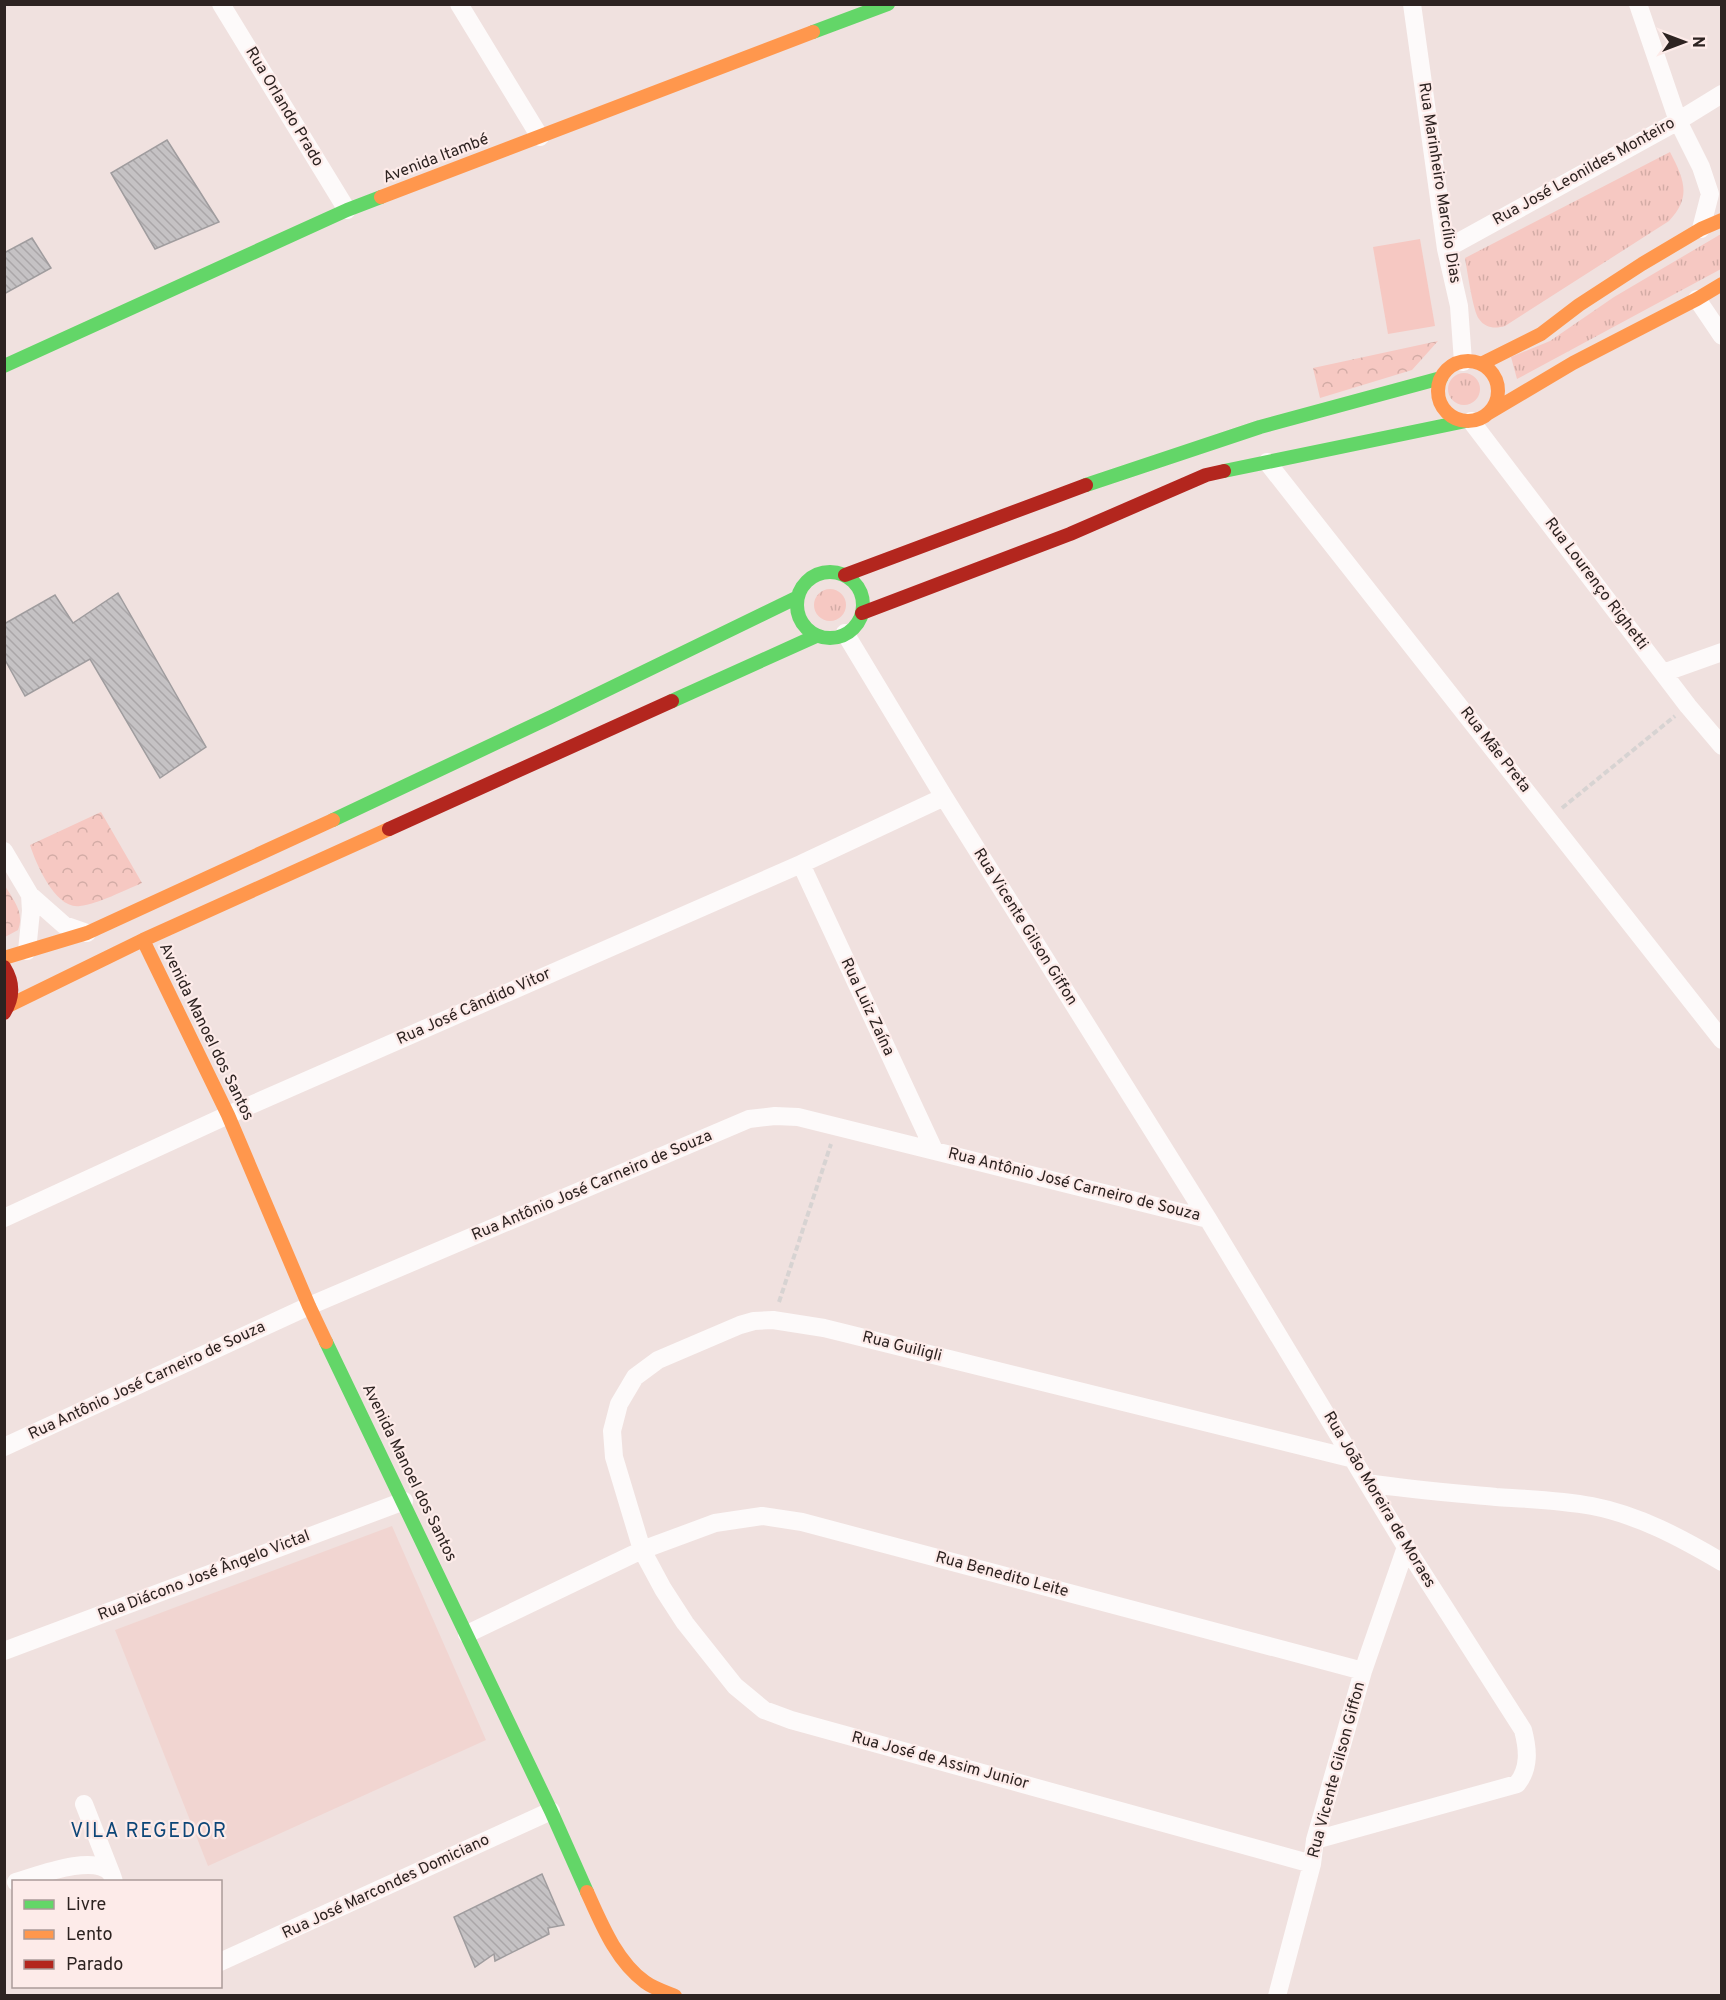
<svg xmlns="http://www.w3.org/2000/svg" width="1726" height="2000" font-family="Overpass,sans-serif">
<defs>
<pattern id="grass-tufts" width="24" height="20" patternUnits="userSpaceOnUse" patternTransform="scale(1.5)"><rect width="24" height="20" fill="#f6c8c2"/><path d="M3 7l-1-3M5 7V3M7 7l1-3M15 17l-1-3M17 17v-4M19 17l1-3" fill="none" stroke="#d3aca6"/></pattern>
<pattern id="park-crowns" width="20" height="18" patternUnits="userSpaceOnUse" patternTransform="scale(1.5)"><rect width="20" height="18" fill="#f6c8c2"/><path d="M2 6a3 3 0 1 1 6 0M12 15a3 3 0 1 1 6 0" fill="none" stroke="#d3aca6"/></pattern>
<pattern id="building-back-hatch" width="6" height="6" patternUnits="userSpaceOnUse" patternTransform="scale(1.5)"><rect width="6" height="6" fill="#c5c2c4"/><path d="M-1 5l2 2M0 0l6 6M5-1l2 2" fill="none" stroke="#aaa6a8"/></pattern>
</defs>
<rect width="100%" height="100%" fill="#f0e1df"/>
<path fill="#f1d5d1" d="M392 1526 486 1740 208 1866 115 1630Z"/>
<path fill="url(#grass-tufts)" d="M1670 152C1684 179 1692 197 1669 221L1505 326C1495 329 1485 328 1479 319 1473 312 1467 269 1465 258Z
M1721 234V269L1517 379 1511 357 1550 341 1614 297Z
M1448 389a16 16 0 1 1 32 0a16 16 0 1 1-32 0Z
M814 605a16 16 0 1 1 32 0a16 16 0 1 1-32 0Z"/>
<path fill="url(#park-crowns)" d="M1438 341 1412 370 1320 398 1313 368Z
M101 812 142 883C125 890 98 904 80 906 56 910 36 864 30 845Z
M4 884C13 900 25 912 18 930L5 937Z"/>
<path fill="#f6c8c2" d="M1420 239 1435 326 1388 334 1373 247Z"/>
<path fill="url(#building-back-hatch)" stroke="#9f9c9e" stroke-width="1.5" d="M167 140 219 222 155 249 111 173Z
M32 238 51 268 4 294V253Z
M118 593 206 747 160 778 90 659 25 696 4 658V624L55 595 73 623Z
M542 1874 564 1925 548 1928 549 1934 495 1961 494 1954 475 1967 454 1917Z"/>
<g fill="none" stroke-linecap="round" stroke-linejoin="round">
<path stroke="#d7d3d2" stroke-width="4" stroke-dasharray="6 3" stroke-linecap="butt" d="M1562 808 1675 716
M779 1302 831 1144"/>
<path stroke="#fdfafa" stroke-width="18" d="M221 4 347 210
M459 4 540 137
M1412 4 1446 249 1459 306 1463 362
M1638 4 1678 121 1701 167 1710 194 1701 229
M1446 249 1678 121 1722 94
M1697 299 1722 336
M1471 421 1688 706 1722 746
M1267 462 1722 1040
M845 633 944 797 1208 1219 1406 1547 1523 1730C1528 1749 1530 1768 1517 1784L1315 1840
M1663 673 1722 652
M4 851 30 895 64 925 87 933
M801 864 934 1150
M27 951 31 911 30 895
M4 1218 228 1115 801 864 944 797
M4 1447 309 1306 749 1119 775 1116 798 1117 1208 1219
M1368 1483C1411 1490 1453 1493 1496 1497 1528 1499 1560 1500 1592 1506 1639 1515 1681 1538 1722 1562
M467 1634 642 1550 715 1523 762 1516 802 1522 1363 1671
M4 1651 404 1501
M84 1804 111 1873
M1312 1864 791 1720 764 1710 735 1686 685 1623 663 1589 642 1550 614 1457 612 1431 619 1404 635 1377 658 1360 740 1325 754 1321 773 1320 824 1328 1354 1459
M16 1882C37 1876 94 1853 111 1873 111 1873 114 1881 114 1882
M220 1962 551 1811
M1277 1996 1312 1864 1315 1840 1363 1671 1406 1547"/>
<path stroke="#63d668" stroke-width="14" d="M813 32 888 4
M4 366 347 210 381 197
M1224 471 1466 421
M1086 485 1260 427 1441 378
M797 605a33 33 0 1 1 66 0a33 33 0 1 1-66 0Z
M672 701 816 636
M333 820 551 717 798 597
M326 1342 551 1811 587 1892"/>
<path stroke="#ff974d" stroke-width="14" d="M381 197 813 32
M1438 391a30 30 0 1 1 60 0a30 30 0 1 1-60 0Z
M1481 364 1541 334 1579 305 1642 264 1701 229 1722 220
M1487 414 1573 363 1697 299 1722 284
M143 940 228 1115 309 1306 326 1342
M4 958 87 933 333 820
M10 1005 143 940 389 829
M587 1892C601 1923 616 1961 645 1982 653 1988 665 1992 675 1996"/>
<path stroke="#b3261e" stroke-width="14" d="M845 575 1086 485
M862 613 1070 534 1206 475 1224 471
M389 829 672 701
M4 967C14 983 14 997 4 1013"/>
</g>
<g text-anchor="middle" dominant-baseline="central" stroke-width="4.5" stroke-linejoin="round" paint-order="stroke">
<g font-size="16" fill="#2d2321" stroke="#fdebe9">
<text transform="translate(284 107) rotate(59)">Rua Orlando Prado</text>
<text transform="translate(436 159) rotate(-21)">Avenida Itambé</text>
<text transform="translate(1584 172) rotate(-29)">Rua José Leonildes Monteiro</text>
<text transform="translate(1439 183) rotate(81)">Rua Marinheiro Marcílio Dias</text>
<text transform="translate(1596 584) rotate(53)">Rua Lourenço Righetti</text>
<text transform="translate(1495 750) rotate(52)">Rua Mãe Preta</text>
<text transform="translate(1025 927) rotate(58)">Rua Vicente Gilson Giffon</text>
<text transform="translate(474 1007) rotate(-24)">Rua José Cândido Vitor</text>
<text transform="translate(867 1007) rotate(65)">Rua Luiz Zaína</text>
<text transform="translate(206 1032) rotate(64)">Avenida Manoel dos Santos</text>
<text transform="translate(1074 1185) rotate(14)">Rua Antônio José Carneiro de Souza</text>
<text transform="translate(592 1186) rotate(-23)">Rua Antônio José Carneiro de Souza</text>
<text transform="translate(902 1347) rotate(14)">Rua Guiligli</text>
<text transform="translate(147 1381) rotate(-25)">Rua Antônio José Carneiro de Souza</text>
<text transform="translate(409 1473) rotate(64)">Avenida Manoel dos Santos</text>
<text transform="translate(1379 1500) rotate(59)">Rua João Moreira de Moraes</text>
<text transform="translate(1002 1575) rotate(15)">Rua Benedito Leite</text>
<text transform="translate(204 1576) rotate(-21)">Rua Diácono José Ângelo Victal</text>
<text transform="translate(940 1761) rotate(15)">Rua José de Assim Junior</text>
<text transform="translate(1337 1770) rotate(-75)">Rua Vicente Gilson Giffon</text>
<text transform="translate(386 1887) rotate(-25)">Rua José Marcondes Domiciano</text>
</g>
<g font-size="20" letter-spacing="1.5" fill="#0d4677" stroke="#fdebe9">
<text x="149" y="1832">VILA REGEDOR</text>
</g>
</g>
<rect width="1726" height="2000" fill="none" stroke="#2d2321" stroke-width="12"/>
<rect x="12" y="1880" width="210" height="108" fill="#fdebe9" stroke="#aa9b99" stroke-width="1.5"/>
<rect x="24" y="1900" width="30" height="9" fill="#63d668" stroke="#aa9b99" stroke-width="1.5"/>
<text x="66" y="1910" font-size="18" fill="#2d2321">Livre</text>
<rect x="24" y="1930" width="30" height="9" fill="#ff974d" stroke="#aa9b99" stroke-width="1.5"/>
<text x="66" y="1940" font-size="18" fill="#2d2321">Lento</text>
<rect x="24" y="1960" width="30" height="9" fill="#b3261e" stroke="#aa9b99" stroke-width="1.5"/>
<text x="66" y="1970" font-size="18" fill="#2d2321">Parado</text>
<g transform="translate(1684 42) rotate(90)" stroke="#fdebe9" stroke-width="4.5" paint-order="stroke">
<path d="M0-4.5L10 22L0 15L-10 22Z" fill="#2d2321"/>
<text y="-9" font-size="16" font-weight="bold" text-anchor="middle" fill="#2d2321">N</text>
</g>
</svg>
